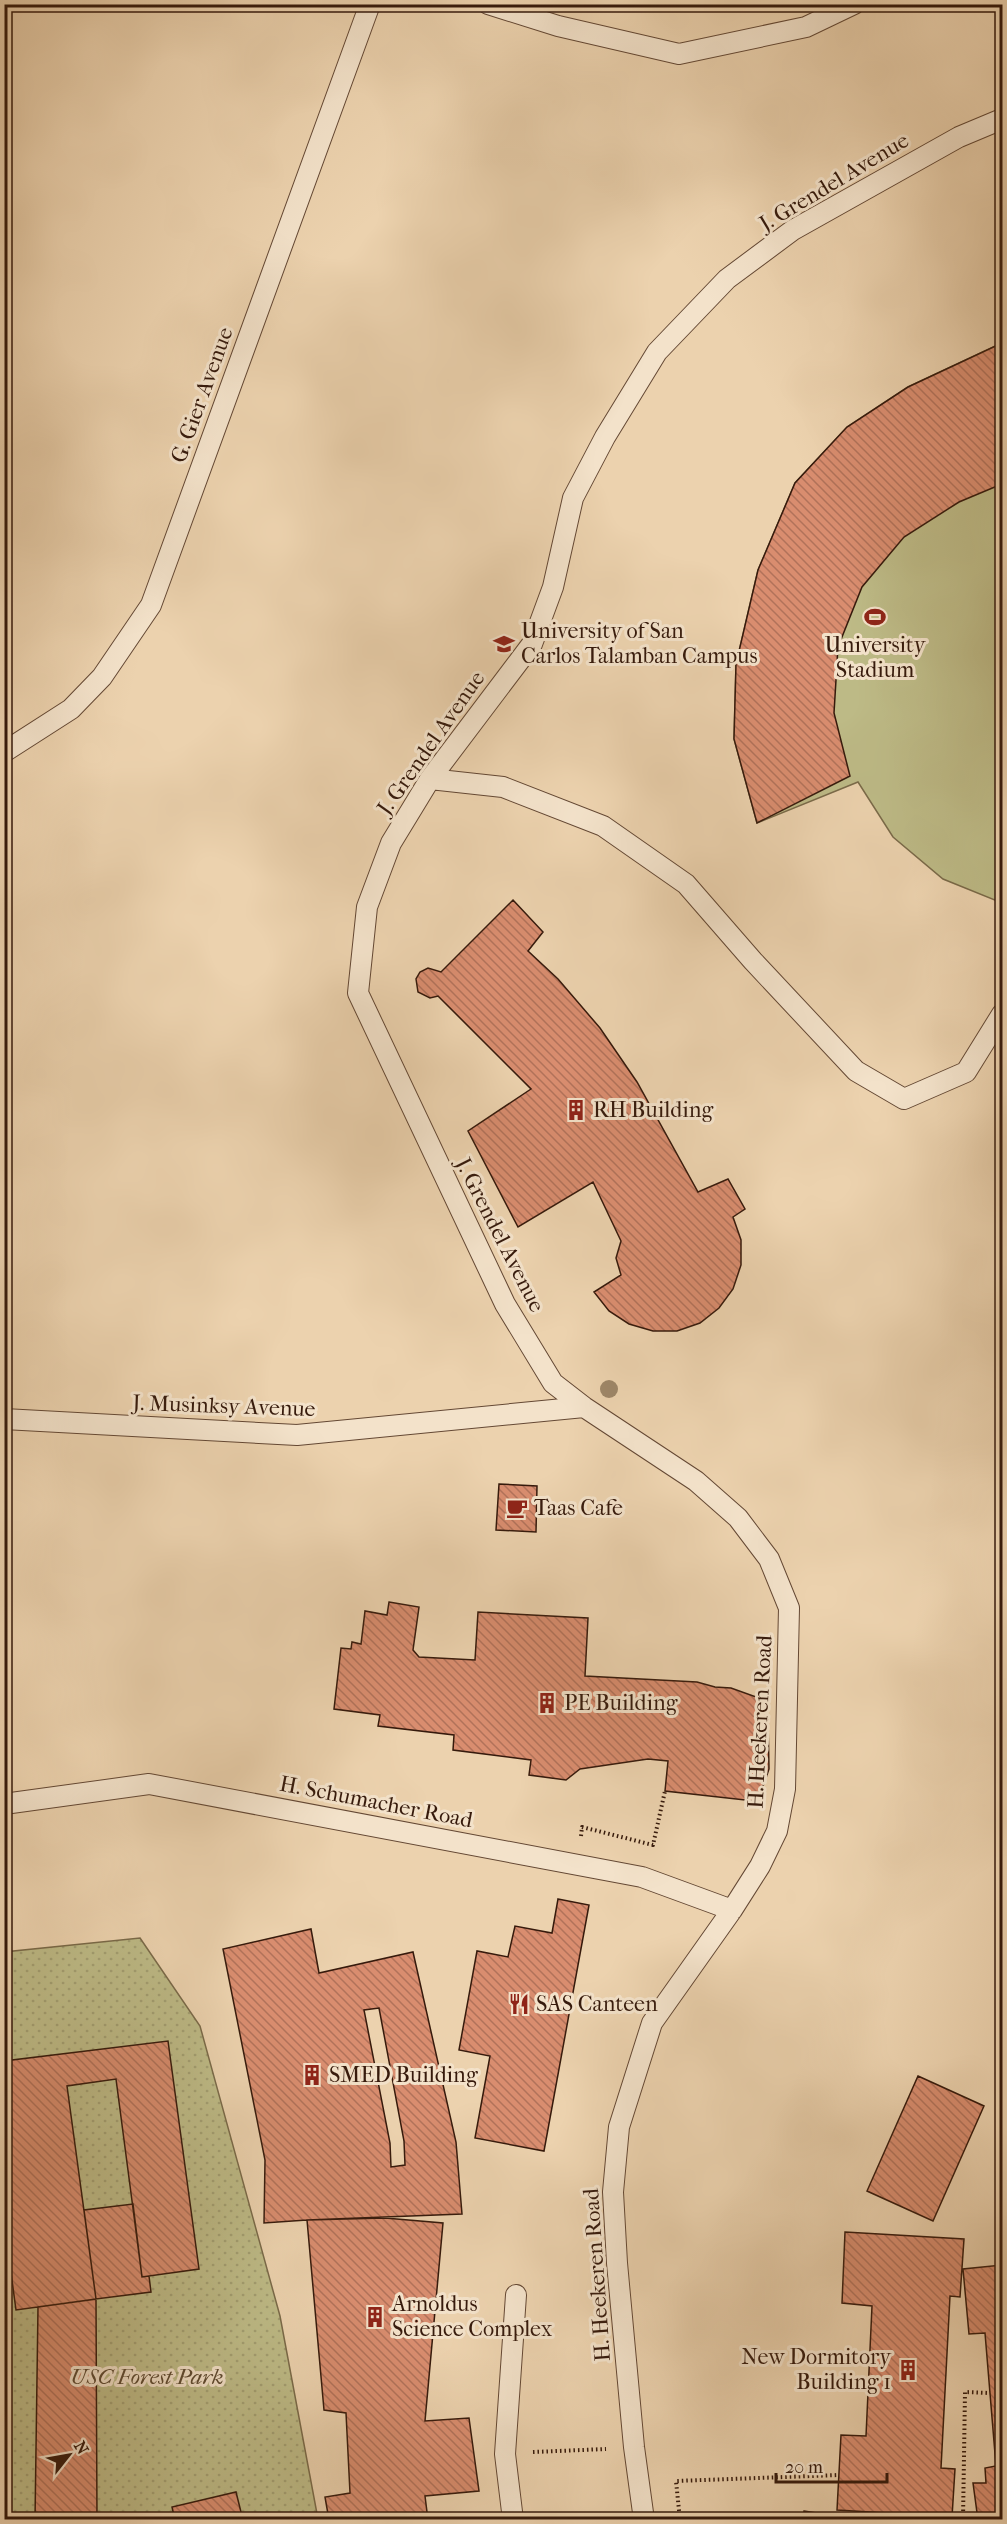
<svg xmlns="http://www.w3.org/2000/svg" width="1007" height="2524" font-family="'IM FELL French Canon',serif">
<defs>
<pattern id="park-dots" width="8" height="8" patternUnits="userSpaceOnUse" patternTransform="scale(1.5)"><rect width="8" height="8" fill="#bdba86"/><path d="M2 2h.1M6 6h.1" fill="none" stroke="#a39f72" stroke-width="1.8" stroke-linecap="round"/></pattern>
<pattern id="building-back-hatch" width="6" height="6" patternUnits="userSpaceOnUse" patternTransform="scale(1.5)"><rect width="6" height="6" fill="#d98d6f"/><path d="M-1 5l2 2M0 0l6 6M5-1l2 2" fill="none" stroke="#b1725a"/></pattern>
</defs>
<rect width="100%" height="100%" fill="#ecd2ae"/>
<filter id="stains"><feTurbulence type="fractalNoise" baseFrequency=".00333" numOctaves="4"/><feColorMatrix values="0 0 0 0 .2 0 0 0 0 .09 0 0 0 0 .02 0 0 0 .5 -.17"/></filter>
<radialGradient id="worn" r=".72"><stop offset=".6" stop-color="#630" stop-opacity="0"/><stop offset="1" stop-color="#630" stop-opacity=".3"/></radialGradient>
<path fill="url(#park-dots)" stroke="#7a6a49" stroke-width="1.5" d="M140 1938 200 2026 280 2316 318 2519H5L4 1952Z"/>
<path fill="#bdba86" stroke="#7a6a49" stroke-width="1.5" d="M1002 343V903L943 879 893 837 858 782 757 823 734 739 736 664 758 570 795 483 847 427 908 387Z"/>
<path fill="url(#building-back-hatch)" stroke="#361a0c" stroke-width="1.5" fill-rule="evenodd" d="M1002 343V484L959 502 904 537 862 587 838 647 834 713 850 776 757 823 734 739 736 664 758 570 795 483 847 427 908 387Z
M513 900 543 932 528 951 558 979 600 1028 637 1082 698 1192 728 1179 745 1209 733 1217 741 1240V1265L733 1289 719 1308 700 1323 677 1331H653L629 1324 609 1311 594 1292 621 1275 616 1258 621 1241 593 1182 518 1227 468 1131 531 1089 438 996 430 998 418 992 416 979 420 972 428 968 441 972Z
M499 1484 537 1486 536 1532 496 1530Z
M389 1602 419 1607 413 1650 419 1657 475 1660 478 1612 588 1618 585 1676 697 1682 715 1687 731 1688 759 1698 760 1710 768 1719 769 1769 764 1784 754 1801 665 1791 668 1761 648 1759 580 1769 566 1780 529 1775 531 1760 453 1750 454 1735 378 1726 380 1715 334 1709 341 1648 351 1649 352 1642 361 1644 365 1611 387 1615Z
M558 1899 589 1905 544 2151 475 2138 490 2056 459 2050 477 1951 508 1957 515 1926 552 1933Z
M311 1929 319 1973 413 1952 456 2142 462 2214 307 2220 264 2223 265 2160 223 1949ZM379 2008 404 2141 405 2165 391 2167 390 2143 364 2010Z
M168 2041 199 2269 142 2277 116 2079 67 2086 96 2299 16 2310 4 2221V2061Z
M918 2076 984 2106 933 2221 867 2191Z
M133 2204 142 2277 149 2276 151 2292 96 2299 84 2210Z
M385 2218 443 2223 425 2421 469 2418 479 2491 425 2496 428 2520H329L325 2497 350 2493 346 2413 324 2410 307 2220Z
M845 2232 964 2239 960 2297 950 2296 941 2468 955 2469 952 2517 837 2510 841 2435 866 2436 872 2306 842 2303Z
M1002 2265V2520H978L973 2483H986L985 2468 996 2466 985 2333 969 2334 963 2269Z
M96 2299 97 2520H35L38 2307Z
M236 2492 243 2520H175L172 2507Z
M804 2511 860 2520H803Z"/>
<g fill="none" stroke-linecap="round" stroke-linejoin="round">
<defs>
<path id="service" d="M488 4 558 26 679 54 806 27 854 4
M4 752 71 709 102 677 151 605 370 4
M430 779 503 787 603 826 686 884 753 961 856 1071 904 1099 966 1072 1002 1014
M4 1419 297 1435 584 1407
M4 1804 149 1784 642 1877 732 1910
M513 2520 505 2454 516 2295
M644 2520 634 2447 617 2263 613 2192 619 2127 652 2023 732 1910 760 1866 777 1831 785 1789 789 1608 769 1559 738 1518 696 1481 584 1407 553 1383 505 1304 358 993 367 907 391 843 430 779 532 644 553 587 573 498 605 437 657 352 727 279 793 230 959 137 1002 119"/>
</defs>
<use href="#service" stroke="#644834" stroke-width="22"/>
<path stroke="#361a0c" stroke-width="4" stroke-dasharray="1.5 3" stroke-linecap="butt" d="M581 1836 582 1827 653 1845 665 1791
M533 2452 606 2449
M680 2520 676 2481 839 2475
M963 2520 965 2392 990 2393"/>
<use href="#service" stroke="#f3e2ca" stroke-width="20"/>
</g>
<circle fill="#9e8769" cx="609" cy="1389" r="9"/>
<defs>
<symbol id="stadium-bare" viewBox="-9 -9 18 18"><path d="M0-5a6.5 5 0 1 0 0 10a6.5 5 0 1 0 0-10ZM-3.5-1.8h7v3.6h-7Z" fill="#8f2418" stroke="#f3e2ca" stroke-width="2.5" paint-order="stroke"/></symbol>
<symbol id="university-bare" viewBox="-9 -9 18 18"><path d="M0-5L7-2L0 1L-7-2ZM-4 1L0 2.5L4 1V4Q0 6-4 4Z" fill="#8f2418" stroke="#f3e2ca" stroke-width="2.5" paint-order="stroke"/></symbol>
<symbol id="building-bare" viewBox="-9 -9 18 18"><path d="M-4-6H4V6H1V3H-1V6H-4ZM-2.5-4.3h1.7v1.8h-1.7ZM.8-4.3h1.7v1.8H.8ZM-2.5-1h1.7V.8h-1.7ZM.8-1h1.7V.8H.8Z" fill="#8f2418" stroke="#f3e2ca" stroke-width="2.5" paint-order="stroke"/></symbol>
<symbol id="cafe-bare" viewBox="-9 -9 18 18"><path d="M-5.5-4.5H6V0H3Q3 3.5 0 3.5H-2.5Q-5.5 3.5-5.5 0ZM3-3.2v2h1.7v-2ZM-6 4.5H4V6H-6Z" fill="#8f2418" stroke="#f3e2ca" stroke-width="2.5" paint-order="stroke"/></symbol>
<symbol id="restaurant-bare" viewBox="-9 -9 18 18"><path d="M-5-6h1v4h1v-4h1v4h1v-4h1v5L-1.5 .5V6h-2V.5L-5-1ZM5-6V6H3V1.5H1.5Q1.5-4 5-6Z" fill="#8f2418" stroke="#f3e2ca" stroke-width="2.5" paint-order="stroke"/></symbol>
</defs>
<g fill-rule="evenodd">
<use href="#stadium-bare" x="860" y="602" width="30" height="30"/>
<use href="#university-bare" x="489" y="629" width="30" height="30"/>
<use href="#building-bare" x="561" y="1095" width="30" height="30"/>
<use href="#cafe-bare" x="502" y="1493" width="30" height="30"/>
<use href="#building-bare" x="532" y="1688" width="30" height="30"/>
<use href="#restaurant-bare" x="504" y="1989" width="30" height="30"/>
<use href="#building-bare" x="297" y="2060" width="30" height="30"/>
<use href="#building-bare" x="360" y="2302" width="30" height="30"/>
<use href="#building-bare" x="893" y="2355" width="30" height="30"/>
</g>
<g text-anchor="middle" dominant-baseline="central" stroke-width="6" stroke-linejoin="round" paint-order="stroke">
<g font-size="22" fill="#361a0c" stroke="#f3e2ca">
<text transform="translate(834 182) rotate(-31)">J. Grendel Avenue</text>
<text transform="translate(202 395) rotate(-70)">G. Gier Avenue</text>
<text transform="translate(431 743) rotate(-55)">J. Grendel Avenue</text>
<text transform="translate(500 1235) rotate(63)">J. Grendel Avenue</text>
<text transform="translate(224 1406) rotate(2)">J. Musinksy Avenue</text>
<text transform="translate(760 1722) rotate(-87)">H. Heekeren Road</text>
<text transform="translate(376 1802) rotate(11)">H. Schumacher Road</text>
<text transform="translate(597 2275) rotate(-94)">H. Heekeren Road</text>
</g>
<g font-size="22" fill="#361a0c" stroke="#f3e2ca" text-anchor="start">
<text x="521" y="631">University of San<tspan x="521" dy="25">Carlos Talamban Campus</tspan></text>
<text x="875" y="645" text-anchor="middle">University<tspan x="875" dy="25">Stadium</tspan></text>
<text x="593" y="1110">RH Building</text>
<text x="534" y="1508">Taas Cafe</text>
<text x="564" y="1703">PE Building</text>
<text x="536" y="2004">SAS Canteen</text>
<text x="329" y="2075">SMED Building</text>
<text x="392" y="2304">Arnoldus<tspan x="392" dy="25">Science Complex</tspan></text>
<text x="891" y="2357" text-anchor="end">New Dormitory<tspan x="891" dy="25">Building 1</tspan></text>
</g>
<g font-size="22" font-style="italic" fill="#5e4a31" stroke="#f3e2ca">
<text x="147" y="2377">USC Forest Park</text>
</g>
</g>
<rect width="1007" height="2524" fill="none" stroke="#ecd2ae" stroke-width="24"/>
<rect x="6" y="6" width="995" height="2512" fill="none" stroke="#361a0c" stroke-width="3"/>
<rect x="12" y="12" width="983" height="2500" fill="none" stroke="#361a0c" stroke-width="1.5"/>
<g transform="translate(69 2455) rotate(59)" stroke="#f3e2ca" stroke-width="4.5" paint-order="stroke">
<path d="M0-4.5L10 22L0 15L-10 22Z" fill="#361a0c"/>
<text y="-9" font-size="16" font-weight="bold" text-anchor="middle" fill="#361a0c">N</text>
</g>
<path d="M776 2473v9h111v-9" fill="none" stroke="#361a0c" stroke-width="3"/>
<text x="785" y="2473" font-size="18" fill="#361a0c" stroke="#f3e2ca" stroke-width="4.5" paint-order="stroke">20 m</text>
<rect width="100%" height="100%" filter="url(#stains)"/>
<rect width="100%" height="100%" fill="url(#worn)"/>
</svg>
